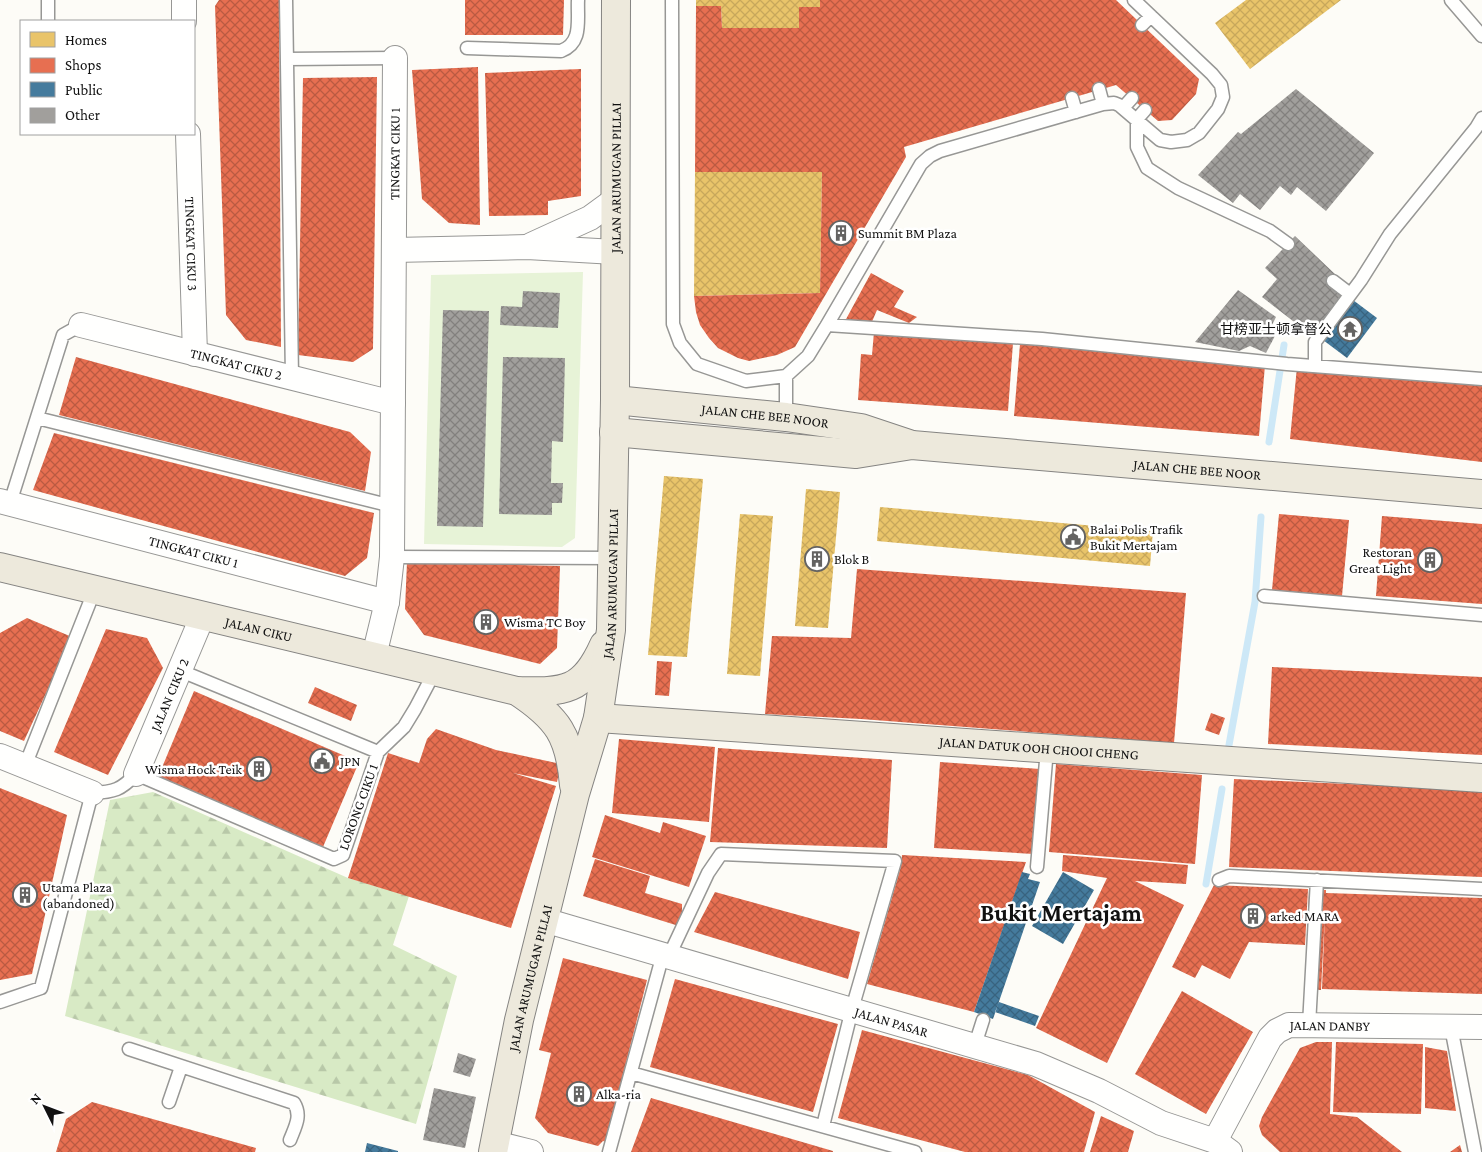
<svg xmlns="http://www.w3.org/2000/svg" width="1482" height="1152" font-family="'Crimson Pro','Noto Sans SC',serif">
<defs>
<pattern id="forest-firs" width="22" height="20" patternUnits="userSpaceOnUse" patternTransform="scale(1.25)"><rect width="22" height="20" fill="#d8eac5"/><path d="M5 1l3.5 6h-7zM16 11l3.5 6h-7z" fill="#b8c8a8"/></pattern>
<pattern id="homes-cross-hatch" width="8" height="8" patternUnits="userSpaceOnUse" patternTransform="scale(1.25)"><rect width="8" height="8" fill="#e9c46a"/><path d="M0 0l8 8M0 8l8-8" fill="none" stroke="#c7a75b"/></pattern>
<pattern id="shops-cross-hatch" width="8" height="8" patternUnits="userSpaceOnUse" patternTransform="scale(1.25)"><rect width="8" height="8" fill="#e76f51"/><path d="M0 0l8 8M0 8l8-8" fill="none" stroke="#ba5a42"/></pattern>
<pattern id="public-cross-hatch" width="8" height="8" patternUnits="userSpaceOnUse" patternTransform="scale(1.25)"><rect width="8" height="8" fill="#457b9d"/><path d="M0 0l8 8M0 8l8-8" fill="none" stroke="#38637f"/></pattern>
<pattern id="building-cross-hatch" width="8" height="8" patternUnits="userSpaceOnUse" patternTransform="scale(1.25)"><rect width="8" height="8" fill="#a19f9c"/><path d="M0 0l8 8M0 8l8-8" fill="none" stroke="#82807e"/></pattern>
</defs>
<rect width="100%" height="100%" fill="#fdfcf7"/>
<path fill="#e7f3d7" d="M583 272 575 538 562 547 424 544 431 275Z"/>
<path fill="url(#forest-firs)" d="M153 792 348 878 409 896 393 945 457 976 416 1124 65 1016 110 800Z"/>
<path fill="url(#homes-cross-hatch)" d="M696 0H820V7H799V28H722L721 6H696Z
M1246 0H1341L1250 69 1215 23Z
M695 172H822L820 293 694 296Z
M664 476 703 479 687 657 648 655Z
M806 489 840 492 828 628 795 626Z
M880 507 1153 531 1150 566 877 541Z
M740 514 773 516 760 676 727 674Z"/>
<path fill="url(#shops-cross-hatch)" d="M219 0H279L281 347 246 340 226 315 215 6Z
M465 0H564L563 35H465Z
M820 0H1116L1199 79 1196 94 1172 120 1158 121 1116 85 904 147 906 157 795 347 777 355 749 361 738 358 718 348 709 338 700 325 696 312 694 296 820 293 822 172H695L696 6H721L722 28H799V7H820Z
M478 67 480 225 449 223 422 199 412 70Z
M581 69V196L548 201V215L489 216 485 73Z
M377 77 373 349 353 362 298 355 303 78Z
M871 273 904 291 894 307 917 317 909 323 877 310 871 324 845 321Z
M874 332 1013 343 1008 411 858 400 861 354 872 355Z
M1020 344 1265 365 1259 436 1014 416Z
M76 357 350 432 371 452 365 491 59 415Z
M1297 367 1482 382V462L1290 439Z
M54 433 374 513 367 558 345 576 33 490Z
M1279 514 1349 520 1342 596 1272 590Z
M1382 516 1482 524V604L1376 596Z
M407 562 560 566 557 648 540 664 424 635 405 609Z
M857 569 1186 593 1174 743 861 719 765 714 772 636 851 638Z
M27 618 72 637 24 741 0 731V633Z
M106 629 147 638 163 668 108 775 54 752Z
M657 661 672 662 669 696 655 695Z
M1272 667 1482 677V755L1268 744Z
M315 687 357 705 351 721 308 703Z
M194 691 359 762 323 847 158 777Z
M1211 713 1225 718 1219 735 1205 730Z
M436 729 496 750 561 764 557 782 513 773 556 786 511 928 348 878 388 753 419 763 427 739Z
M619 739 715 747 709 822 612 813Z
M718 748 892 760 887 848 710 842Z
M940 762 1040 769 1034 854 934 848Z
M1056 764 1202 775 1195 864 1049 852Z
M1234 779 1482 790V877L1229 867Z
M0 788 67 815 32 974 0 980Z
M605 815 660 833 663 822 706 836 689 887 592 857Z
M902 855 1026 862 974 1012 867 984 901 866Z
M1063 855 1188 865 1186 884 1135 881 1184 905 1107 1063 1036 1028 1107 878 1062 871Z
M595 859 650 876 645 893 682 904V927L583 896Z
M1214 885 1308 889 1305 945 1249 942 1230 979 1202 965 1195 978 1172 967Z
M1309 889 1326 890V893L1482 898V994L1322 989 1325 912 1321 990 1305 989Z
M715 892 860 932 848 979 694 932Z
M563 958 647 980 606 1142 603 1141 598 1146 548 1133 535 1118 551 1053 539 1050Z
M675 979 838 1024 813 1112 650 1067Z
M1182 991 1253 1032 1206 1114 1135 1074Z
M862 1030 1028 1075 1095 1112 1084 1152H965L838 1118Z
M1316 1042H1332L1330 1114 1357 1117 1402 1152H1280L1262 1135 1259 1126 1262 1117 1300 1048Z
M1336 1042 1423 1044 1421 1114 1333 1112Z
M1425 1047 1447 1051 1456 1111 1425 1108Z
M651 1098 833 1151V1152H631Z
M92 1102 256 1148 255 1152H56L66 1119Z
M1101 1116 1134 1131 1128 1152H1090Z
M1460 1145 1462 1152H1450Z"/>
<path fill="url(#public-cross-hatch)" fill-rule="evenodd" d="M1353 300 1377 318 1347 358 1323 340Z
M1022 872 1030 874 1028 879 1040 882 993 1019 974 1012Z
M1063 872 1094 890 1063 944 1032 926ZM1059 906 1068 911 1063 919 1054 914Z
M999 1002 1039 1016 1035 1026 995 1012Z
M367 1143 398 1151V1152H365Z"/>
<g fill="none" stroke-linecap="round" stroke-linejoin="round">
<path stroke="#cde8f7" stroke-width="7" d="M1269 442 1284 345
M1229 745 1255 602 1261 517
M1206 884 1222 789"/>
</g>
<path fill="url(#building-cross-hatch)" d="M1296 89 1374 153 1326 211 1297 187 1291 195 1280 186 1260 210 1240 194 1233 203 1198 175 1238 132 1241 134Z
M1295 236 1337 276 1329 286 1342 296 1311 335 1262 297 1277 279 1265 268Z
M1238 290 1276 317 1269 331 1276 334 1266 353 1250 346 1239 351 1195 342Z
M523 291 560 293 558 328 500 325 501 306 522 307Z
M443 310 489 311 483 527 437 526Z
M503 357 565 358 563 442 552 441 551 483H563L562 503H552V515L499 514Z
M458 1053 476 1059 470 1077 453 1072Z
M434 1088 476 1097 465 1148 423 1140Z"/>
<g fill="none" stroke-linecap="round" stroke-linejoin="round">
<defs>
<path id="lane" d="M286 0 292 377
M672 0 673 324 680 343 697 364 746 381 786 376 808 356 827 325 921 164 930 156 940 151 1103 104 1114 103 1119 105 1160 140 1171 142 1187 140 1199 133 1218 109 1223 97 1221 85 1212 74 1134 0
M1451 0 1482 36
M48 21V0
M1142 25 1151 16
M467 48 561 51C583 43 577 20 578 0
M287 59 395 58
M1099 89 1103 104
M1072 98 1076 112
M1123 108 1132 98
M1145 110 1137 119V147L1147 168 1178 188 1270 231 1288 244
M1333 281 1350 294
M827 325 1042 339 1287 364 1482 379
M1315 366V342L1361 280 1390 234 1476 128 1482 118
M786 376V417
M37 418 392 506
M10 503 63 335 81 325
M392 557 612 558
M1264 596 1482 615
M181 671 378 752
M25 766 95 589
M1037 867 1047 749
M1219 880 1229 876 1482 889
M669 956 708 873 721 854 895 861 852 1009 823 1126
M0 1002 41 988 92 793C114 792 121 790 136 774L334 859 343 855 378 752 404 727 415 709 435 671
M1309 1025 1317 880
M1451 1027 1475 1152
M975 1045 983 1020
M129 1049 294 1103C302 1116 295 1127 290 1140
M631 1073 915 1152
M169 1102 181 1067
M609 1152 663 954"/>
<g id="street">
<path d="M184 0V21"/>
<path id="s1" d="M188 134 195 354"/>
<path d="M531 245 590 218 616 199"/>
<path d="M394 250 527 247 615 252"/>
<path id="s2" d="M81 325 393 403"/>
<path id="s3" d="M0 501 387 602"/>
<path id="s4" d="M374 656 387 602 392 557 395 58"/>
<path d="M0 756 92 793"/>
<path id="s5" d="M136 774 203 615"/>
<path id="s6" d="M544 920 1036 1064 1099 1091 1161 1123 1215 1141 1230 1152"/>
<path id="s7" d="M1215 1141 1270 1038 1277 1031 1289 1025 1482 1027"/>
<path d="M495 1143 531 1152"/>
</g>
<g id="primary">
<path id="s8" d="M615 400 786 417 861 428 909 444"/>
<path id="s9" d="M614 432 856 454 912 445 1482 494"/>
<path id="s10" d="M0 567 517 691C565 692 583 692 604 645"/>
<path d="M517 691C558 718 570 736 574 785"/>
<path id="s11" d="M598 718 1482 778"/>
<path id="s12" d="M493 1152 519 1020 575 794 598 718 611 630 615 400 616 0"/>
</g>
</defs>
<use href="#lane" stroke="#979795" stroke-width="15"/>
<use href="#street" stroke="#979795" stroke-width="26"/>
<use href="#primary" stroke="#858482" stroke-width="30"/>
<use href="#lane" stroke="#fffffe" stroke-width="12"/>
<use href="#street" stroke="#fffffe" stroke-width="24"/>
<use href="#primary" stroke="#ede9dc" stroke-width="28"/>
</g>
<defs>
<symbol id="building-ring" viewBox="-11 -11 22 22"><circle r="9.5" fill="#fff" stroke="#646362" stroke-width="1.5"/><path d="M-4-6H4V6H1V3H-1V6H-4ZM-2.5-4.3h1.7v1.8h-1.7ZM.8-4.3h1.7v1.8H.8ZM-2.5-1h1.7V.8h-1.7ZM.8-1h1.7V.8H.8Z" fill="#646362"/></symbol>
<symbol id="temple-ring" viewBox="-11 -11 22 22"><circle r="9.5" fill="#fff" stroke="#646362" stroke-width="1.5"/><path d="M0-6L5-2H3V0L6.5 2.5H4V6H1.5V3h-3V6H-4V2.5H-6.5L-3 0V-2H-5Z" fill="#646362"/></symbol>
<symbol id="civic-ring" viewBox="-11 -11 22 22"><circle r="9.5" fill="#fff" stroke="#646362" stroke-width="1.5"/><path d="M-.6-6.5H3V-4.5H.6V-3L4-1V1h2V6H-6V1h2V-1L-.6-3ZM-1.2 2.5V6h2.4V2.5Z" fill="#646362"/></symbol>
</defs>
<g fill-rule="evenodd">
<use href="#building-ring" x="827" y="219" width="28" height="28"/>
<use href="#temple-ring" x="1336" y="315" width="28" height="28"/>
<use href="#civic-ring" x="1059" y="523" width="28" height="28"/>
<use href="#building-ring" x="803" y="545" width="28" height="28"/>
<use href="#building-ring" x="1416" y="546" width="28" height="28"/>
<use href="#building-ring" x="472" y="608" width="28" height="28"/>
<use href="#civic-ring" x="308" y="747" width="28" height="28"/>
<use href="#building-ring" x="245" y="755" width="28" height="28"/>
<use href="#building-ring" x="11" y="881" width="28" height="28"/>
<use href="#building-ring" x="1239" y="902" width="28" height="28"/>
<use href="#building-ring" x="565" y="1080" width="28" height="28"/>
</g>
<g text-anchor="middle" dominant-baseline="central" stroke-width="5" stroke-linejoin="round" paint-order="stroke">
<g font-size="14" fill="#111" stroke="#fff">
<text stroke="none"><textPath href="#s4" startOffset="504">TINGKAT CIKU 1</textPath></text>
<text stroke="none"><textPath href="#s12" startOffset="988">JALAN ARUMUGAN PILLAI</textPath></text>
<text stroke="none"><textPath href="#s1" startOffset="110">TINGKAT CIKU 3</textPath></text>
<text stroke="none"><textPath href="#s2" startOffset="160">TINGKAT CIKU 2</textPath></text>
<text stroke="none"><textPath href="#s8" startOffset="151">JALAN CHE BEE NOOR</textPath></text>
<text stroke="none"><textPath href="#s9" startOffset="586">JALAN CHE BEE NOOR</textPath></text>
<text stroke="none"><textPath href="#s3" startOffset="200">TINGKAT CIKU 1</textPath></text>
<text stroke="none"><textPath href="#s12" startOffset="582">JALAN ARUMUGAN PILLAI</textPath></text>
<text stroke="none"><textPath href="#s10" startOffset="266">JALAN CIKU</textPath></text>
<text stroke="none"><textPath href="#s5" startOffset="86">JALAN CIKU 2</textPath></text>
<text stroke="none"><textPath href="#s11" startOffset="442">JALAN DATUK OOH CHOOI CHENG</textPath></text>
<text transform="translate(358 807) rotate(-70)">LORONG CIKU 1</text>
<text stroke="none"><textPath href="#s12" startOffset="178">JALAN ARUMUGAN PILLAI</textPath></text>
<text stroke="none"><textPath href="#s6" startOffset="362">JALAN PASAR</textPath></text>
<text stroke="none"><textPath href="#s7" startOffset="181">JALAN DANBY</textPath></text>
</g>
<g font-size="14" fill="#111" stroke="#fff" text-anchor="start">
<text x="858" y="233">Summit BM Plaza</text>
<text x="1332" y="329" text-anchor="end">甘榜亚士顿拿督公</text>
<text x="1090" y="529">Balai Polis Trafik<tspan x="1090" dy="16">Bukit Mertajam</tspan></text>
<text x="1412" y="552" text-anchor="end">Restoran<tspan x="1412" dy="16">Great Light</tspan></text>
<text x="834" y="559">Blok B</text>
<text x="504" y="622">Wisma TC Boy</text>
<text x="340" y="761">JPN</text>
<text x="242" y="769" text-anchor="end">Wisma Hock Teik</text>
<text x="42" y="887">Utama Plaza<tspan x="42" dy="16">(abandoned)</tspan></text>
<text x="1270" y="916">arked MARA</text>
<text x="596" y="1094">Alka-ria</text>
</g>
<g font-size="24" font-weight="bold" fill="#111" stroke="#fff">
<text x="1061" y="912">Bukit Mertajam</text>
</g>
</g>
<rect x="20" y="20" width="175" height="115" fill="#ffffff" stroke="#a0a0a0"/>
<rect x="30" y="32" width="25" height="15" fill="#e9c46a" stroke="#a0a0a0"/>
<text x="65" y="45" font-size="15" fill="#111111">Homes</text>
<rect x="30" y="58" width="25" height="15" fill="#e76f51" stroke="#a0a0a0"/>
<text x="65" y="70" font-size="15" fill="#111111">Shops</text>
<rect x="30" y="82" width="25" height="15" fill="#457b9d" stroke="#a0a0a0"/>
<text x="65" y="95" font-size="15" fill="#111111">Public</text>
<rect x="30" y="108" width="25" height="15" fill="#a19f9c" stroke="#a0a0a0"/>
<text x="65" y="120" font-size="15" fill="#111111">Other</text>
<g transform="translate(45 1107) rotate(312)" stroke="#ffffff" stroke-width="4" paint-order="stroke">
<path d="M0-4L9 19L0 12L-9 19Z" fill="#111111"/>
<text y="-8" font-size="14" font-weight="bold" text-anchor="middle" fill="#111111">N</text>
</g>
</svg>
